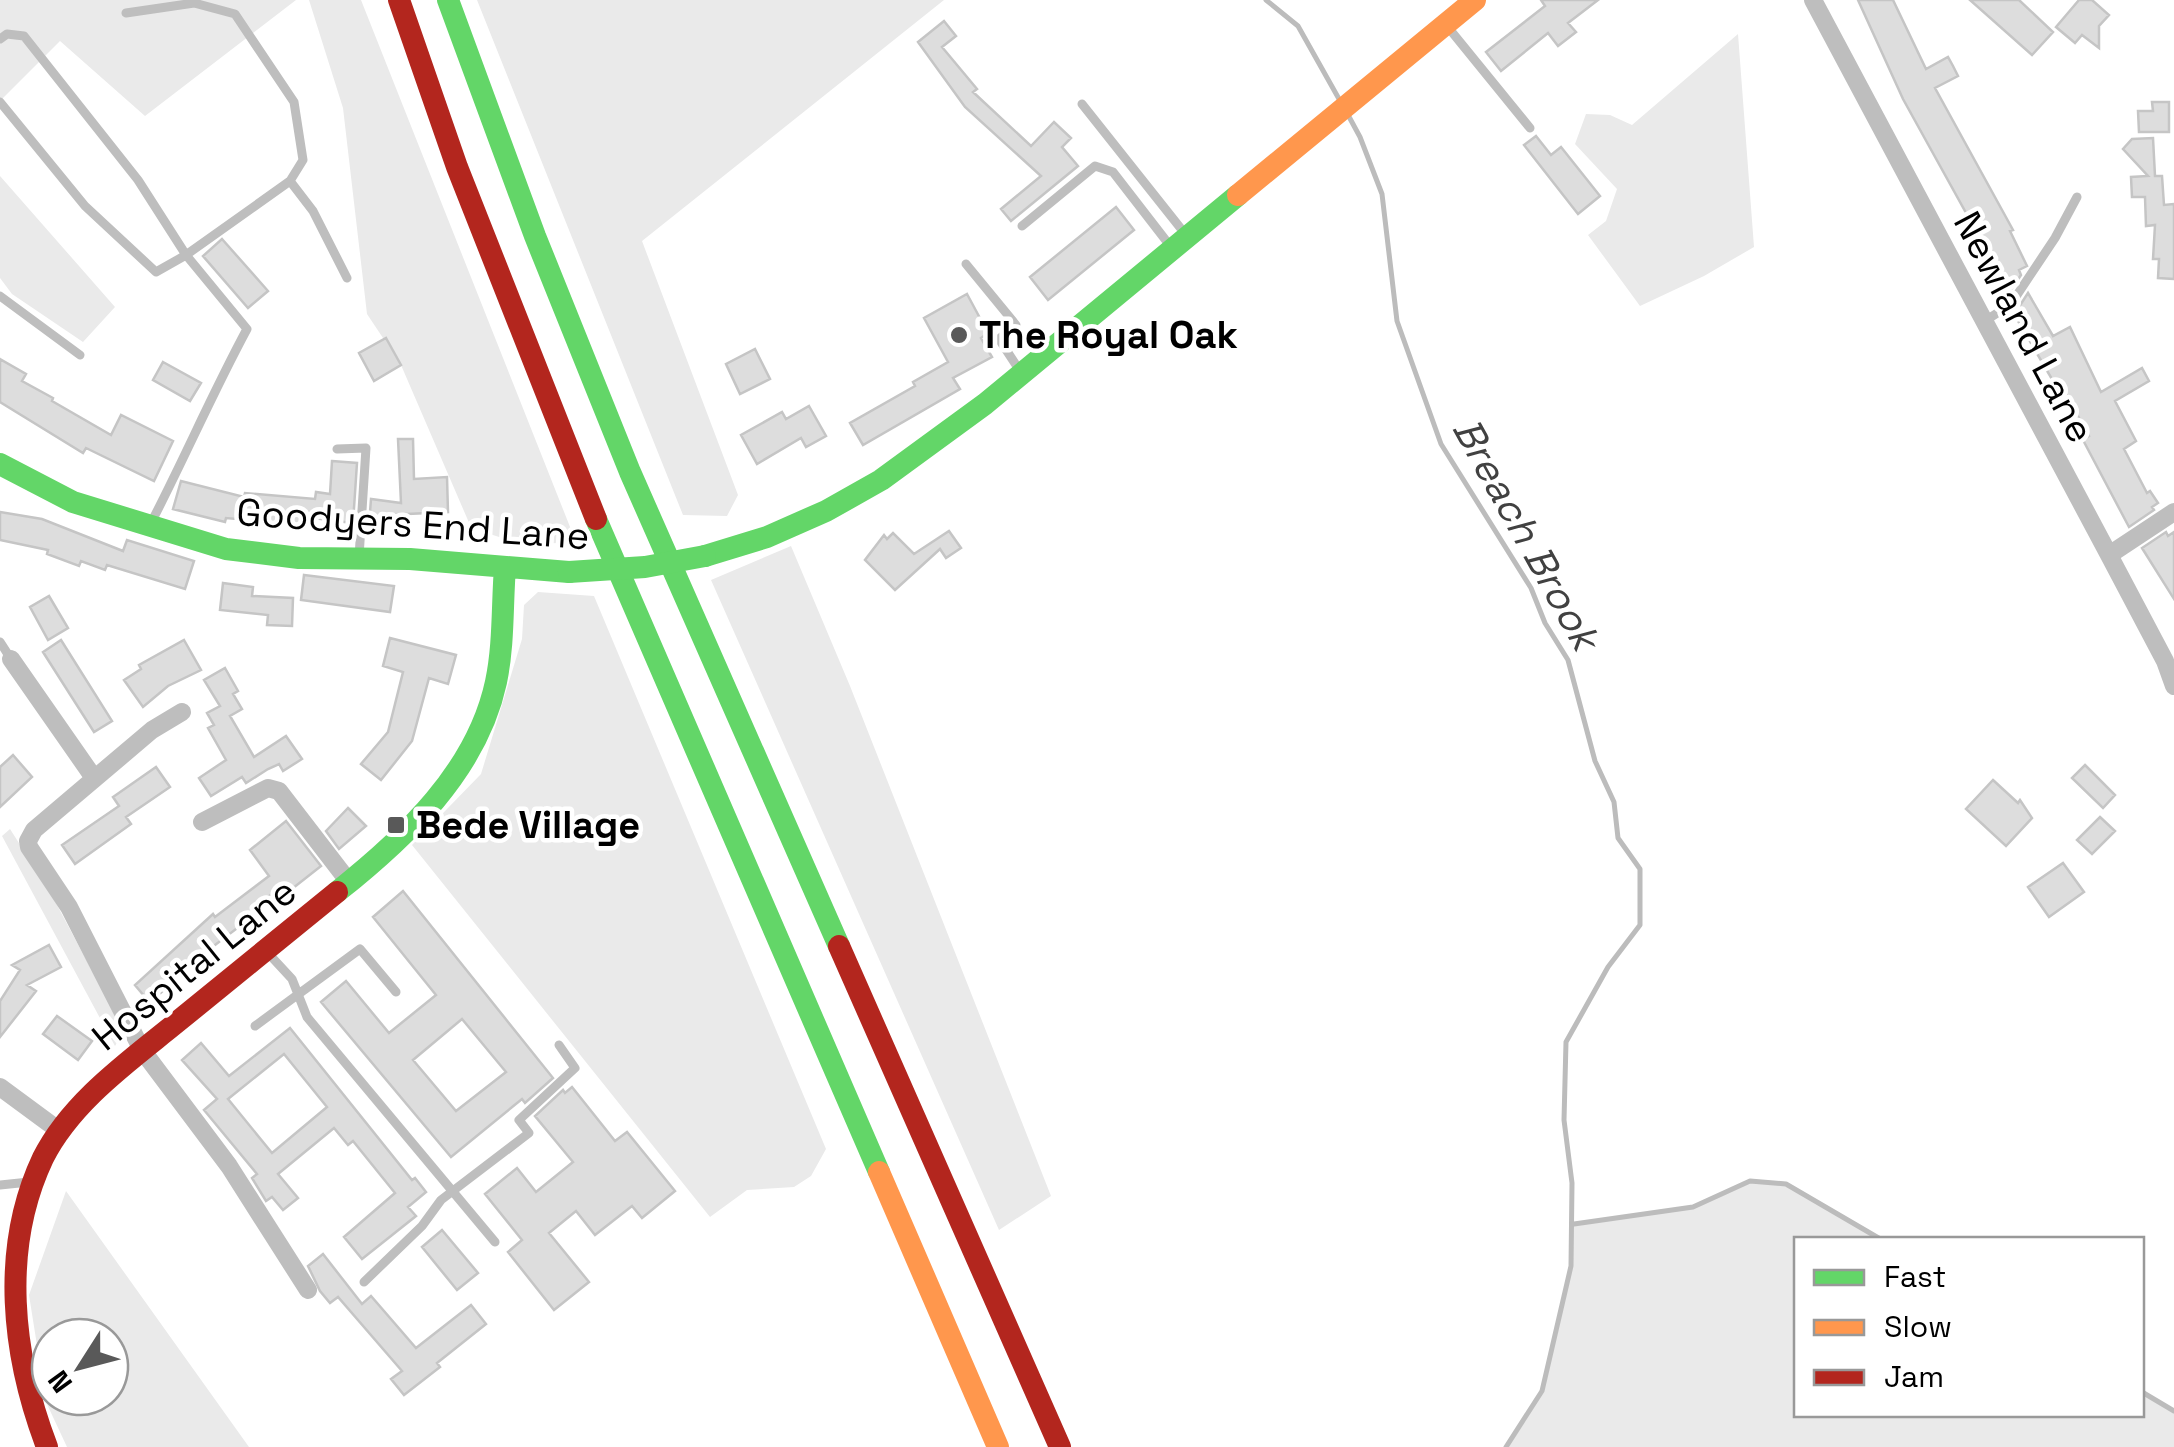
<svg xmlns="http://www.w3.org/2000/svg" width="2174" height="1447" font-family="'Space Grotesk',sans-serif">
<rect width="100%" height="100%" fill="#fff"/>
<path fill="#eaeaea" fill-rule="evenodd" d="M0 0H296L145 116 60 41 0 101Z
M309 0H361L576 542C539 545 504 544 470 525L401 365 367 314 343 108Z
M477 0H944L642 241 738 495 727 516 683 515Z
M1738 34 1754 247 1704 276 1640 306 1588 235 1606 221 1617 189 1575 144 1586 114 1610 115 1632 125Z
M0 176 115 307 83 342 12 294 0 278Z
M791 546 850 686 1051 1196 999 1230 711 580Z
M538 592 594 596 826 1149 811 1176 794 1187 747 1190 710 1217 412 845 481 774 522 639 524 605Z
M10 829 49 890 124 1031 115 1046 2 836Z
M1750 1181 1786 1184 1882 1239 1796 1240V1414H2142V1392L2174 1411V1447H1506C1552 1400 1569 1288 1574 1224L1693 1207Z
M66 1191 249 1447H67L46 1402 29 1295ZM50 1337H110V1397H50Z"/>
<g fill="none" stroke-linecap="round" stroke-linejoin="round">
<path stroke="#bcbcbc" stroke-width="5" d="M1266 0 1298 26 1339 99
M1347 113 1360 137 1382 194 1397 321 1441 444 1531 588 1545 623 1568 660 1595 761 1614 802 1618 838 1640 869V925L1608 967 1566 1042 1564 1120 1572 1183 1571 1266 1542 1391 1506 1447
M1574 1224 1693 1207 1750 1181 1786 1184 1882 1240
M2142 1392 2174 1411"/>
</g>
<path fill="#ddd" stroke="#c5c5c5" stroke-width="2.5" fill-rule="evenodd" d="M1541 0H1598L1568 23 1576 32 1558 46 1548 33 1501 71 1486 52 1545 6Z
M1858 0H1893L1926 69 1948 57 1953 66 1958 76 1935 88 2013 230 2010 231 2027 266 2019 270 2021 275 2008 294 1998 282 1995 284 1984 262 1991 258 1903 99Z
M1970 0H2019L2053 32 2032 55Z
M2079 0H2092L2109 15 2099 26V48L2082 35 2075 43 2056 27Z
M944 21 956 36 942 47 977 89 973 92 1031 146 1054 122 1071 138 1062 147 1078 166 1011 221 1001 209 1041 176 965 107 918 42Z
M2152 102H2169V132H2139L2138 111H2153Z
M1536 136 1551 155 1561 147 1600 196 1578 214 1524 145Z
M2153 138 2155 176H2162L2164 205 2174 204V279L2158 278 2159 259H2153L2155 225 2146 226 2145 197H2132L2131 177 2148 176 2123 149 2132 139Z
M1116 207 1134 230 1048 300 1030 277Z
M222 239 268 291 248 308 203 256Z
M2028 293 2053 336 2070 327 2101 392 2142 368 2149 381 2115 401 2136 441 2124 449 2147 493 2150 491 2158 503 2152 507 2154 510 2129 527 2083 440 2089 436 2067 396 2063 398 2018 321 2022 319 2017 310Z
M967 294 988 333 981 338 992 357 953 378 960 389 863 445 850 423 915 386 913 382 948 362 924 318Z
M386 338 401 365 374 381 359 353Z
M755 349 770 379 740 394 726 364Z
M0 359 26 374 22 381 53 398 52 401 111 435 121 415 173 441 154 481 86 448 83 453 0 402Z
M163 362 201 383 190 401 153 380Z
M809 406 826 436 806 447 801 438 757 464 741 435 782 412 786 419Z
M398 439H413L414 479 447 477 448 512 387 515 386 527 369 525 371 499 401 503Z
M332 461 357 463 353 523 305 517 304 525 226 518 225 522 173 509 181 481 244 497 245 493 315 499 316 492 330 494Z
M0 512 42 519 123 551 127 540 194 561 185 589 107 565 105 570 81 561 79 566 47 554 48 550 0 540Z
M949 531 961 548 946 558 940 549 895 590 865 560 884 535 887 539 893 533 914 554Z
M2166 532 2168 536 2174 532V599L2142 548Z
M304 575 394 586 390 612 301 600Z
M223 583 253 587 252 596 293 598 292 626 267 625 268 615 220 610Z
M49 596 68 628 48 640 30 607Z
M390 638 456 655 448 684 429 678 412 741 381 780 361 764 388 732 403 672 383 666Z
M61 640 112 721 94 732 43 652Z
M184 640 201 670 168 686 143 707 124 680 141 669 139 665Z
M225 668 238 691 233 694 242 709 230 716 254 757 286 736 302 759 283 771 279 764 268 769 246 783 242 777 211 796 199 778 226 760 208 728 214 725 207 713 220 706 204 680Z
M13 755 32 777 0 807V767Z
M2085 765 2115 795 2103 808 2072 778Z
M156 767 170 787 126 817 131 824 75 864 62 845 119 806 113 797Z
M1993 780 2018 803 2020 800 2032 818 2006 846 1966 809Z
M348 808 366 826 339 849 326 831Z
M2100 817 2115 831 2092 854 2077 840Z
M286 821 321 866 283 896 278 889 254 908 257 913 198 958 150 1003 135 985 213 914 215 917 269 876 250 850Z
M2063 863 2084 892 2049 917 2028 887Z
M403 891 553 1078 525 1103 522 1099 451 1157 321 1002 346 981 389 1033 436 995 373 917ZM462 1019 506 1072 456 1111 413 1060Z
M49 945 61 967 27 985 36 991 0 1037V1001L20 970 12 965Z
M57 1016 92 1041 78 1060 43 1034Z
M290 1028 412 1180 415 1178 426 1192 408 1207 416 1216 362 1259 344 1237 395 1193 353 1141 348 1145 334 1128 278 1174 298 1198 283 1210 272 1197 266 1201 252 1178 257 1174 204 1110 217 1099 182 1060 201 1043 229 1076ZM284 1054 327 1107 272 1153 228 1099Z
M572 1087 615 1141 627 1132 675 1191 642 1218 632 1206 595 1235 576 1211 549 1233 589 1282 554 1310 508 1252 522 1240 485 1194 517 1168 536 1192 573 1162 535 1116 563 1090 565 1093Z
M442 1230 478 1273 457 1290 422 1247Z
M323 1254 362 1304 371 1296 416 1348 471 1305 486 1324 437 1363 440 1367 404 1395 391 1379 402 1371 338 1297 330 1303 320 1291 308 1266Z"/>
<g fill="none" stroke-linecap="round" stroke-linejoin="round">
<path stroke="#bebebe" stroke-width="9" d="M1447 26 1530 128
M0 39 7 34 24 36 138 180 186 255 247 329C213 392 185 457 152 521
M0 102 85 206 156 272 186 255 290 181 303 160 294 102 235 14 194 3 126 13
M1082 104 1186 235
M290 181 313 211 347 278
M1022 226 1095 166 1113 172 1171 247
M966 264 1016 325 999 339 1020 371
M0 296 80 355
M1985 321 2011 304 2055 238 2077 197
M337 449 366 448 359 557
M0 642 11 659
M267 952 292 979 307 1017 495 1242
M255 1026 360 949 396 992
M0 1185 29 1182
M364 1282 422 1226 441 1200 529 1133 519 1120 575 1068 559 1045"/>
<path stroke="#bebebe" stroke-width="18" d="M1813 0 2109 555 2165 661 2174 686
M2109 555 2174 512
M11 659 94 778
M182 712 152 730 34 830 28 841 29 847 69 907 142 1050 229 1166 308 1290
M202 822 268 788 279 791 349 882
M0 1087 61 1132"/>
<path stroke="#63d668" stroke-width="22" d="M448 0 535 236 630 472 839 946
M0 464 73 502 226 549 299 558 410 559 569 572
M596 519 879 1172
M705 556 767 537 826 511 881 480 985 404 1238 195
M337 892C405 838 477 771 496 682 504 644 502 605 505 567"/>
<path stroke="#ff974d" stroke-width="22" d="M1238 195 1475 0
M879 1172 998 1447"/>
<path stroke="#b3261e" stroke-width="22" d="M399 0 457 167 596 519
M839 946 1060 1447
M47 1447C12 1355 0 1249 43 1158 70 1104 125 1064 171 1027 226 982 282 937 337 892"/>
<path stroke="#63d668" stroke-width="22" d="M569 572 645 567 705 556"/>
</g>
<g fill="#595959" stroke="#fff" stroke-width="4">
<circle cx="959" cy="335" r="10"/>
<rect x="386" y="815" width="20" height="20" rx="5"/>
</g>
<g text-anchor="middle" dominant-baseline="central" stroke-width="9" stroke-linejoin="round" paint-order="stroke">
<g font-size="38" fill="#000" stroke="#fff">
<text transform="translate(2024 327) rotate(62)">Newland Lane</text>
<text transform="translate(413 524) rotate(4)">Goodyers End Lane</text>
<text transform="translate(194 964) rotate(-39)">Hospital Lane</text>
</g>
<g font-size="38" font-weight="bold" fill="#000" stroke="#fff" text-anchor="start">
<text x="979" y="335">The Royal Oak</text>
<text x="416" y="825">Bede Village</text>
</g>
<g font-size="40" font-style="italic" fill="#414141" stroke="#fff">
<text transform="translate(1526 534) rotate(61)">Breach Brook</text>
</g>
</g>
<rect x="1794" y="1237" width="350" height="180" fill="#ffffff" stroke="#999999" stroke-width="2.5"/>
<rect x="1814" y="1270" width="50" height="15" fill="#63d668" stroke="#999999" stroke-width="2.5"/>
<text x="1884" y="1287" font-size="30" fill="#000000">Fast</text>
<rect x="1814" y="1320" width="50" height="15" fill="#ff974d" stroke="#999999" stroke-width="2.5"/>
<text x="1884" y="1337" font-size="30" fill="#000000">Slow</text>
<rect x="1814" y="1370" width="50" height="15" fill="#b3261e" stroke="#999999" stroke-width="2.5"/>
<text x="1884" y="1387" font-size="30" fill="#000000">Jam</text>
<g transform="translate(80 1367) rotate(234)"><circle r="48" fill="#ffffff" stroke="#999999" stroke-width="2.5"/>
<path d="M0-8L18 38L0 25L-18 38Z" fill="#595959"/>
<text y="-15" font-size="28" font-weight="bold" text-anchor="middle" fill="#000000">N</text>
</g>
</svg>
